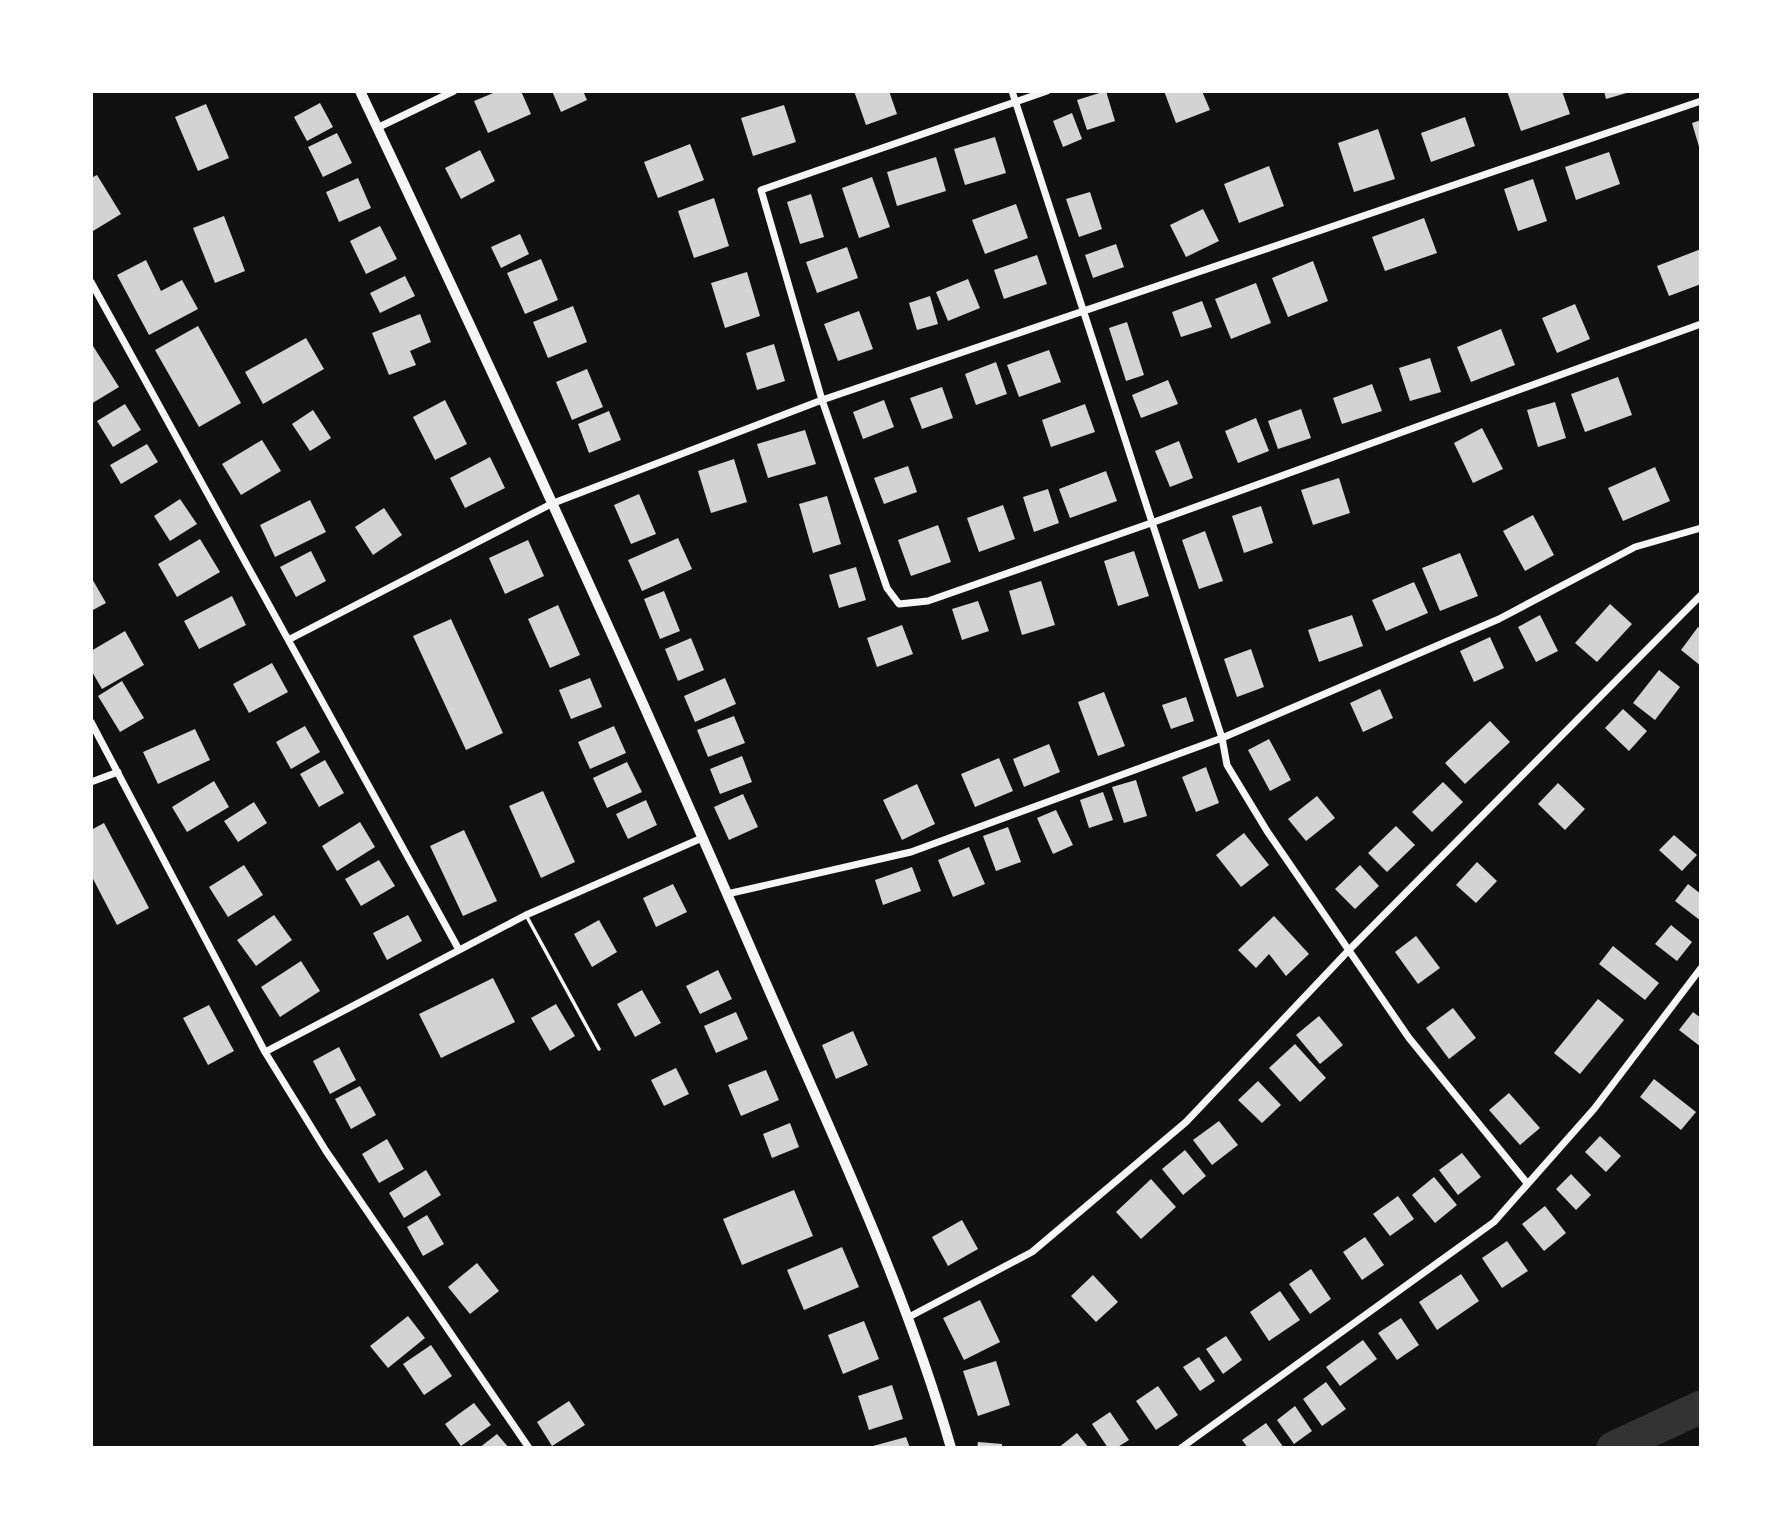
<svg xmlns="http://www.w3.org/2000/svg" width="1792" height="1539" font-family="Mulish,sans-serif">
<rect width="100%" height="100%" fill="#111"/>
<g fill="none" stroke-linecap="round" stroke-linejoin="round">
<path stroke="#333" stroke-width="33" d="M1613 1448 1701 1407"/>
</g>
<path fill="#d3d3d3" d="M498 91H521L531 114 488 133 474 101Z
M552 91H583L587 100 561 112Z
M854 91H889L897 114 866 125Z
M1106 91 1115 121 1087 130 1077 100Z
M1164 91H1202L1210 110 1176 123Z
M1507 91H1562L1570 114 1521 131Z
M1604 91H1630V92L1606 99Z
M320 103 333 127 307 141 294 117Z
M206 104 229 158 198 171 175 117Z
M784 105 796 142 753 156 741 118Z
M1072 113 1082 139 1063 147 1053 121Z
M1465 117 1475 146 1431 162 1421 133Z
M1701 120V150H1700L1692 123Z
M1378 129 1395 179 1354 192 1338 143Z
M337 133 352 163 323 177 308 147Z
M995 137 1006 173 965 185 954 149Z
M690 144 704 180 658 198 644 162Z
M480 150 495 181 461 199 445 168Z
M1609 152 1620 184 1576 200 1565 167Z
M936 157 946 191 897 206 887 172Z
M1269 166 1284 206 1239 223 1224 184Z
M97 175 121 214 93 231 91 178Z
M872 177 890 227 859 238 842 188Z
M358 178 371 208 339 222 326 192Z
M1533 179 1547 221 1518 231 1504 189Z
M1090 192 1102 229 1079 237 1066 199Z
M811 194 824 237 800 244 787 202Z
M714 198 729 246 694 258 678 211Z
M1016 204 1028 238 985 254 972 220Z
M1203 209 1219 241 1186 257 1170 225Z
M224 216 245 271 215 283 193 228Z
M1424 218 1437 253 1385 271 1372 237Z
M380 226 397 259 366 274 350 241Z
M520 234 529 254 501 268 491 247Z
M1116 244 1124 267 1093 278 1085 255Z
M847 247 858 278 817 293 806 262Z
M1701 249V284L1669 296 1657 266Z
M1037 255 1047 284 1004 299 994 270Z
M541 259 558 300 525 314 507 273Z
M146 260 161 291 182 280 198 309 149 335 117 275Z
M1313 261 1328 301 1288 317 1272 278Z
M747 272 760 316 725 328 711 283Z
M405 276 415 296 380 313 370 293Z
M968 279 980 308 948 321 936 292Z
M1256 283 1271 323 1231 339 1215 299Z
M930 296 938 324 917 330 909 303Z
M1202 301 1212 327 1181 337 1172 312Z
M1575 304 1590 339 1557 353 1542 318Z
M573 306 587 342 548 358 533 322Z
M859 311 873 349 838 361 824 324Z
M420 314 431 342 410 351 416 365 389 375 372 333Z
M1127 322 1144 375 1126 381 1109 328Z
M198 326 241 403 199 427 155 350Z
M1501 329 1515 365 1471 382 1457 347Z
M306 338 324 369 263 404 245 372Z
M774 344 785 381 757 390 746 353Z
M93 346 119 387 91 404V348Z
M1049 350 1061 382 1019 397 1007 365Z
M1430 358 1441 392 1410 401 1399 368Z
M996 362 1007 394 976 405 965 374Z
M587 369 603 407 572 420 556 382Z
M1618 377 1632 415 1585 432 1571 394Z
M1168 380 1178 404 1141 418 1132 395Z
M1372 384 1382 411 1342 424 1333 398Z
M942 387 953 418 922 429 910 398Z
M445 400 467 444 435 460 413 417Z
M884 400 894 427 863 439 853 412Z
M1555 402 1566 438 1538 447 1527 410Z
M125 404 141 430 113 447 97 421Z
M1085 404 1095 432 1051 447 1042 420Z
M1301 409 1311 438 1278 449 1268 421Z
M313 410 331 438 310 451 292 424Z
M609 411 621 440 589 453 578 424Z
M1256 418 1269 451 1238 463 1225 431Z
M1482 428 1503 469 1473 483 1454 443Z
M805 430 816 464 768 478 757 444Z
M262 440 281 471 241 495 222 464Z
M1179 441 1193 478 1170 487 1155 451Z
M147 444 158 462 121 484 110 465Z
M490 457 505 488 465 508 450 478Z
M734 459 747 502 711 513 698 471Z
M908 466 917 492 884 504 874 478Z
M1655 467 1670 501 1623 521 1608 488Z
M1106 471 1117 501 1070 518 1059 489Z
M1339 478 1350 513 1313 525 1301 490Z
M1048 489 1059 523 1034 532 1023 497Z
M639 494 656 534 631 544 614 505Z
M827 496 841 544 813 553 799 504Z
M180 499 197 524 170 541 154 516Z
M310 500 326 532 275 557 260 525Z
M1003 505 1015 539 979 552 967 518Z
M1261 506 1273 543 1244 553 1232 516Z
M384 508 402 535 373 555 355 527Z
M1533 515 1554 555 1525 571 1503 531Z
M938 525 951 562 911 576 898 540Z
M1205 531 1223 581 1199 589 1182 540Z
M678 538 692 569 642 591 628 560Z
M200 539 220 572 177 597 158 564Z
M528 540 544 576 505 594 489 558Z
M311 551 326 581 296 597 280 567Z
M1134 551 1149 596 1118 606 1104 561Z
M1460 553 1478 596 1440 611 1422 568Z
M856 567 866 600 839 608 829 575Z
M91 577 106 603 91 611Z
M1041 581 1055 625 1022 635 1009 591Z
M1414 582 1428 613 1386 631 1372 600Z
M664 591 680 631 660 639 644 599Z
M232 596 246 625 199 649 184 621Z
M978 601 989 631 962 640 952 609Z
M1610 604 1632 624 1597 662 1575 643Z
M558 605 580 655 550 668 528 619Z
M1352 615 1363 646 1319 662 1308 630Z
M1540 615 1558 651 1536 662 1518 627Z
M451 619 503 733 466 750 413 636Z
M902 625 913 654 877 667 867 638Z
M1698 627 1701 629V666L1681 650Z
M125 631 144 665 102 689 91 670V651Z
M1490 637 1504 668 1474 682 1460 651Z
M691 638 704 670 678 681 665 649Z
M1251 649 1264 687 1237 697 1224 659Z
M272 663 288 692 249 713 233 684Z
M1659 670 1680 687 1655 720 1633 703Z
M590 678 602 707 571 719 559 690Z
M725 678 736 704 695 722 684 696Z
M122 681 144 718 120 732 98 696Z
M1380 689 1393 718 1363 732 1350 703Z
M1104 692 1125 746 1098 756 1078 702Z
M1186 697 1194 721 1171 729 1162 705Z
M1623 709 1647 731 1629 751 1605 728Z
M734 716 745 743 708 757 697 730Z
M1490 721 1510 742 1465 784 1445 763Z
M305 726 320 752 291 769 276 742Z
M614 726 626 753 590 769 578 742Z
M195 729 210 760 158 784 143 752Z
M1269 739 1291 780 1270 791 1248 750Z
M1049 744 1060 772 1024 787 1013 759Z
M742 756 752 782 720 794 710 769Z
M999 758 1013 791 975 807 961 774Z
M325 760 344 793 319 807 300 774Z
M627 762 642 792 607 808 593 778Z
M1206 767 1219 803 1196 812 1182 777Z
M1136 780 1147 816 1124 823 1112 787Z
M214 781 229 807 187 832 172 807Z
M1443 782 1463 802 1432 832 1412 812Z
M1558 783 1585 809 1565 830 1538 804Z
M917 784 935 824 902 840 883 800Z
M543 791 575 862 541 878 509 806Z
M1103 792 1113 820 1089 828 1080 800Z
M743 794 758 827 729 840 714 807Z
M1317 796 1335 818 1306 841 1288 819Z
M646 800 657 825 628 839 616 814Z
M254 802 267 823 238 842 224 821Z
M1056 810 1073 845 1053 854 1037 818Z
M360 822 375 847 337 871 322 846Z
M104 823 149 908 117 925 91 875V830Z
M1396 826 1415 845 1387 872 1368 853Z
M1008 827 1021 862 996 871 983 836Z
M464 830 497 901 463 916 430 846Z
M1244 833 1269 865 1241 887 1216 855Z
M1674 835 1697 855 1682 871 1659 850Z
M969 847 985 884 953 897 938 860Z
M379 860 395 886 361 906 345 879Z
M1477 862 1497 881 1476 903 1456 885Z
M244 865 263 895 228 917 209 887Z
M1360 865 1379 886 1355 909 1335 889Z
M912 867 921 891 883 905 875 880Z
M673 884 687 912 656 927 643 898Z
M1688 884 1701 894V921L1675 901Z
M274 915 292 940 256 966 237 940Z
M408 915 422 941 387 960 373 933Z
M1274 916 1309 954 1286 976 1269 954 1256 968 1238 950Z
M599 920 617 952 592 967 574 934Z
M1671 925 1692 942 1677 961 1655 944Z
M1416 936 1440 968 1418 984 1395 952Z
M1613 946 1659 983 1645 1000 1599 964Z
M301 961 320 991 280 1017 261 987Z
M718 970 732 999 700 1014 686 986Z
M493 978 515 1022 441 1058 419 1014Z
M642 990 661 1023 635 1037 617 1004Z
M1598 999 1624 1020 1580 1074 1554 1053Z
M556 1004 575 1036 550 1051 531 1018Z
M209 1005 234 1051 208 1065 183 1018Z
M1453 1008 1476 1038 1449 1059 1426 1028Z
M736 1012 748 1039 716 1053 704 1026Z
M1693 1012 1701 1018V1047L1679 1030Z
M1319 1016 1343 1045 1320 1064 1296 1035Z
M853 1031 868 1065 836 1079 822 1045Z
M1295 1044 1326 1078 1300 1102 1269 1068Z
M339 1047 356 1080 330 1094 313 1061Z
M676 1068 689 1094 664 1106 651 1080Z
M766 1070 779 1100 741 1116 728 1085Z
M1654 1079 1696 1112 1681 1130 1640 1097Z
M1258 1081 1281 1105 1262 1123 1238 1100Z
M360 1086 376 1115 351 1129 335 1099Z
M1509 1093 1540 1128 1520 1145 1489 1110Z
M1219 1121 1238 1145 1212 1165 1193 1140Z
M790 1123 799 1147 772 1158 763 1134Z
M1600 1136 1621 1156 1606 1172 1585 1152Z
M387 1139 404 1169 379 1183 362 1154Z
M1185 1150 1206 1176 1183 1195 1162 1169Z
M1462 1153 1481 1177 1458 1195 1439 1170Z
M426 1170 441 1195 404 1218 389 1193Z
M1571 1174 1591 1195 1576 1210 1556 1189Z
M1434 1177 1457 1205 1435 1223 1412 1195Z
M1151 1179 1176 1207 1141 1239 1116 1212Z
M794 1190 813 1236 742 1265 723 1219Z
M1398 1196 1414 1219 1390 1236 1373 1214Z
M1545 1206 1566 1233 1544 1251 1522 1224Z
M427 1215 444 1244 423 1256 407 1227Z
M962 1220 978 1249 948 1266 932 1237Z
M1365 1237 1384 1265 1362 1280 1343 1252Z
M1507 1241 1528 1271 1502 1288 1482 1258Z
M842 1247 859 1287 804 1310 787 1270Z
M477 1263 499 1291 470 1314 448 1287Z
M1311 1269 1331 1299 1310 1314 1289 1284Z
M1461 1274 1479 1301 1437 1330 1419 1302Z
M1093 1275 1118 1302 1096 1322 1071 1296Z
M1280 1291 1300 1320 1269 1341 1250 1312Z
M980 1300 1000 1342 964 1360 943 1318Z
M408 1316 425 1338 388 1368 370 1346Z
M1401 1318 1419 1345 1397 1360 1378 1333Z
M864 1321 879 1359 843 1374 828 1335Z
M1226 1336 1242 1360 1223 1374 1206 1349Z
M1363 1340 1377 1359 1340 1386 1326 1367Z
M431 1345 452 1376 424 1395 403 1364Z
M1199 1357 1215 1381 1200 1391 1183 1367Z
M996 1361 1010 1405 978 1416 963 1371Z
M1326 1382 1346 1409 1322 1426 1303 1399Z
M892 1385 903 1419 869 1430 858 1396Z
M1158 1386 1178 1415 1156 1430 1136 1401Z
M569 1401 585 1425 552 1446 537 1422Z
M474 1403 491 1425 461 1446 445 1424Z
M1295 1406 1312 1431 1294 1444 1277 1420Z
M1110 1412 1129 1440 1116 1448H1108L1092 1424Z
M1266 1423 1284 1448H1248L1242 1440Z
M1077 1433 1089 1448H1058Z
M497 1434 509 1448H479Z
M906 1437 910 1448H873V1446Z
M978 1442 1002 1444V1448H977Z"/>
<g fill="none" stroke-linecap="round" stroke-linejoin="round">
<path stroke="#f5f5f5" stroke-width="3.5" d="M527 917 599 1049"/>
<path stroke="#f5f5f5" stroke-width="7" d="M1012 91 1222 738 1227 765 1267 831 1409 1038 1527 1183
M1047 91 761 190 822 400 887 588 899 604 928 601 1154 522 1701 324
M377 128 454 91
M91 282 458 948
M290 639 551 504 822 400 1701 101
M91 722 265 1052 326 1151 529 1448
M91 782 118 772
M727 894 911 852 1222 738 1499 619 1635 547 1701 528
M265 1052 526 915 702 838
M909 1317 1032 1252 1186 1122 1349 950 1701 595
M1181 1448 1494 1222 1594 1109 1701 968"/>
<path stroke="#f5f5f5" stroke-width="10" d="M360 91C497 380 631 671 758 965 827 1124 903 1281 951 1448"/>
</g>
<rect width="1792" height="1539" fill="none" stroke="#ffffff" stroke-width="186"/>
</svg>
